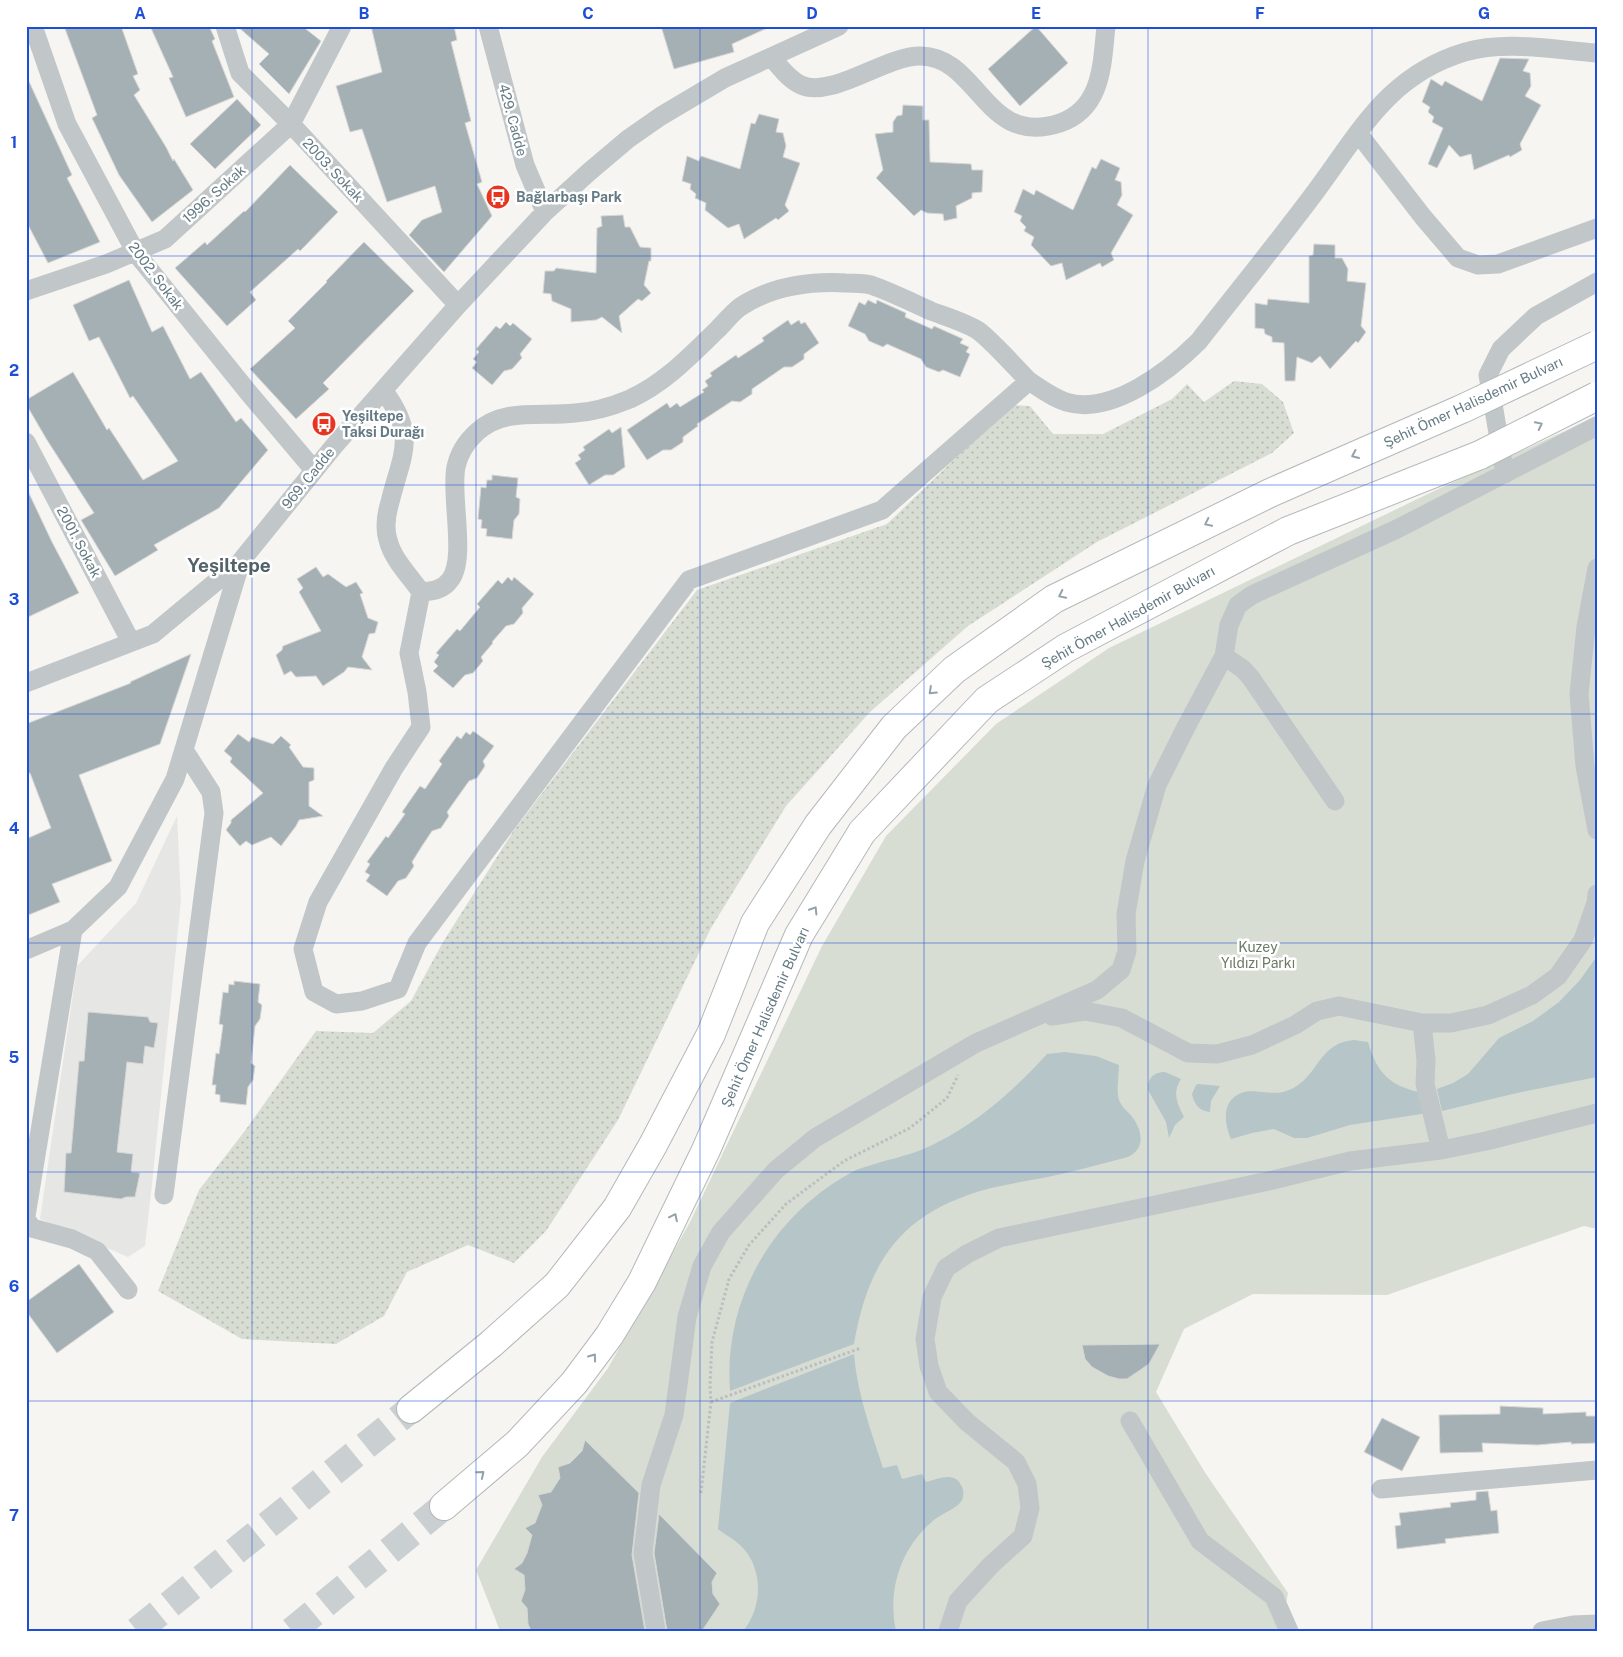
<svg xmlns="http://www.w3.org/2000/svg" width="1623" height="1657" font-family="'Public Sans',sans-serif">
<defs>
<pattern id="grass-dots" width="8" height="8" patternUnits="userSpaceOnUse" patternTransform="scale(1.25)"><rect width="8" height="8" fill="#d8ddd3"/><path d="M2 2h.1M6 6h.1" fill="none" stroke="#b3b8b1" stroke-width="1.8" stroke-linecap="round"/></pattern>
</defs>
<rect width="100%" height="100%" fill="#f6f5f2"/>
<path fill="#e6e7e5" d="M177 816 181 900 152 1184 145 1246 128 1257 40 1219 77 966 136 903Z"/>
<path fill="url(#grass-dots)" d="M1234 381 1262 384 1283 402 1294 433 1272 453 1097 542 968 626 870 712 786 806 711 928 618 1120 546 1231 514 1263 468 1245 407 1272 384 1316 336 1344 242 1339 158 1291 199 1190 244 1132 316 1031 373 1033 411 1001 443 942 514 830 697 590 887 524 1011 405 1030 406 1053 434H1103L1172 399 1187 384 1204 402Z"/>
<path fill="#d8ddd3" d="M1597 415V1229L1584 1226 1387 1295 1253 1294 1184 1329 1156 1392 1206 1474 1288 1593 1281 1631H500L476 1570 542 1457 608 1368 690 1222 822 946 886 836 996 724 1109 648 1434 491 1567 430Z"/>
<path fill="#b6c5c8" d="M1597 956V1077L1517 1093 1442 1111 1437 1089 1453 1083 1468 1074 1499 1038 1533 1021 1559 1002 1580 980Z
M1354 1040 1368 1042C1377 1074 1391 1087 1424 1093L1428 1113 1350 1125 1307 1138H1294L1274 1129 1252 1133 1231 1139C1226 1127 1222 1110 1232 1099 1247 1084 1266 1096 1283 1092 1319 1083 1315 1043 1354 1040Z
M1065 1052 1096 1056 1119 1065C1119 1075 1116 1090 1119 1100 1122 1108 1129 1112 1133 1118 1143 1132 1145 1149 1128 1157 1100 1164 1072 1172 1043 1178 1026 1181 1008 1184 991 1188 904 1211 869 1257 854 1344L730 1391C723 1299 773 1213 856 1170 863 1167 873 1165 881 1162 900 1157 920 1152 938 1142 980 1121 1015 1089 1047 1054Z
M1165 1072 1181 1079C1172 1093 1177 1103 1184 1117L1175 1125 1169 1138 1166 1122 1148 1090C1147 1079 1153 1072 1165 1072Z
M1198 1084 1220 1086 1211 1101 1210 1112C1199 1111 1194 1104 1192 1094L1196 1085Z
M854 1354C857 1393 871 1431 883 1468L897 1465 902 1479 922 1474 926 1482C938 1479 954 1471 961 1485 964 1489 964 1495 962 1500 957 1509 942 1513 934 1520 901 1547 887 1590 896 1631H862L857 1629 847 1631H743C762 1608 764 1571 743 1548 736 1540 725 1535 718 1529L730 1403Z"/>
<path fill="#a5b0b4" stroke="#d7d7d5" d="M64 26H121L138 74 133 76 140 90 134 95 166 147 173 161 174 159 193 190 152 222 119 175 92 118 97 115Z
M150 26H209L215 39 212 41 234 97 186 117 169 78 173 77Z
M237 26H302L321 41 289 94 259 64 269 54Z
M371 26H454L457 40 451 42 471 121 465 123 482 182 477 184 492 216 444 272 409 235 422 220 442 212 435 186 387 202 362 129 350 132 336 86 382 72Z
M661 26H772L732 44 734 52 674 69Z
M1036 26 1068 63 1020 106 988 69Z
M1500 58 1529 59 1523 71 1530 73 1531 86 1525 96 1541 105 1520 144 1522 150 1510 157 1509 155 1474 170 1471 154 1460 157 1449 145 1437 168 1428 164 1443 128 1432 122 1434 117 1428 112 1430 107 1422 102 1431 79 1442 86 1445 81 1482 101Z
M26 75 72 175 67 178 100 242 48 263 26 221Z
M237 99 261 125 215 169 190 144Z
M903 105 923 106V120H929L930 162 971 164 972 170H983L982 192 972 193V198L956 206 957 218 944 221 943 214 927 213 921 210 914 216 876 178 883 170 875 134 893 132V122L897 116 902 115Z
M759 114 779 119 776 132 783 133 786 146 783 157 800 163 785 205 789 211 778 220 776 218 744 239 739 224 728 228 705 210 706 203 695 198 696 194 690 189 691 184 682 181 687 156 699 161 701 156 740 169 751 123 755 124Z
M1101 159 1120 168 1115 180 1121 182 1122 195 1117 205 1133 215 1111 253 1114 260 1102 267 1100 263 1066 280 1062 263 1051 266 1031 245 1034 237 1024 231 1026 227 1020 221 1022 216 1014 212 1023 189 1034 195 1036 190 1073 210 1092 167 1096 169Z
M290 165 338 212 300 251 298 249 250 292 256 300 227 326 175 268 205 242 207 245 244 211 245 212Z
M623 215 625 227H630L640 247 651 248V261H649L644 285 651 293 642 301 638 299 619 316 622 333 602 317 596 320 571 322V309L552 301 551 294 543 293 545 271H554L556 268 596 273 597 228 602 226 601 216Z
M364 242 414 291 323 383 329 389 296 419 250 369 295 328 288 321 327 282 326 281Z
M1314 244 1335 245V258H1342L1348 269 1347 281 1366 283 1361 326 1366 332 1358 343 1356 341 1330 369 1320 356 1312 363 1297 357 1295 381H1285L1284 343 1272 342V337L1265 334 1264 329 1255 328V303L1267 305 1268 299 1309 303V256L1313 255Z
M129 280 152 332 163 326 190 379 201 372 236 422 241 418 268 450 219 508 154 545 158 550 115 576 81 520 94 513 47 440 26 404V400L73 372 107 430 109 428 143 480 178 461 133 396 130 398 99 337 89 341 73 305Z
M868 300 876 304 877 300 906 313 905 317 932 329 934 326 963 339 960 343 969 347 966 352 970 354 960 377 943 370 939 372 926 367 921 359 887 344 883 347 869 341 865 334 848 326 859 302 865 305Z
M788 320 791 325 799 320 801 324 805 322 819 343 804 354V359L792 367H784L752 389V394L740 402 732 401 697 424 698 426 683 437V442L671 450H663L647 460 627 430 667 403 670 408 677 403 680 407 704 392 702 390 708 386 705 381 712 376 710 373 736 355 738 358 764 341 762 338Z
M506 322 510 326 513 323 532 339 520 354 522 358 512 369 504 371 492 385 472 368 477 362 473 359 479 352 476 349 496 326 500 329Z
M621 427 625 467 613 475H605L589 485 575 463 581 459 578 455 585 450 583 447 609 429 612 433Z
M492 475 518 478 516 497 520 499 519 514 514 520 512 539 486 536 487 529 481 528 482 520 478 519 481 487 486 488 487 480H492Z
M26 487 52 542 79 593 26 618Z
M316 567 323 577 328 574 346 587 356 582 363 593 360 594 368 618 378 622 375 633 369 634 362 657 372 670 348 667 344 672 323 686 316 676 296 677 291 671 284 675 276 655 282 650 283 646 321 631 299 592 303 588 297 579Z
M508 577 512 581 514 577 534 594 522 608 523 613 514 624 506 626 492 642 493 643 481 657 483 661 473 673 465 675 453 688 433 671 438 666 434 662 439 655 436 653 457 629 460 631 480 607 477 604 498 580 502 584Z
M191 654 160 744 79 775 112 861 52 884 60 902 26 916V839L51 828 30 773 26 774V724L131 683 130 682Z
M473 731 494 746 483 761 485 766 477 778 469 781 447 812 449 816 441 828 432 831 422 846 412 862 414 866 406 878 398 881 387 896 366 881 370 875 365 872 370 864 367 862 386 836 388 838 405 814 402 812 420 786 425 789 442 764 439 761 457 736 461 739 466 732 470 735Z
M238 734 249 742 252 737 273 744 281 736 291 745 289 747 303 767 314 768V780L309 782V806L323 816 299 820 296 826 281 846 271 837 252 845 246 841 240 846 226 830 231 823V820L263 793 230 762 232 758 224 751Z
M234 981 260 984 258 1002 262 1005 260 1019 255 1026 251 1063 255 1066 253 1080 248 1087 246 1105 220 1102V1095L215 1094 216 1085H212L216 1053 219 1054 223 1025 219 1024 223 992 228 993 229 984 234 985Z
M88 1012 148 1017 150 1022 158 1023 154 1048 145 1046 143 1064 127 1062 117 1152 133 1154 131 1172 140 1173 135 1197H126L121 1199 64 1192 66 1153H71L79 1061H84Z
M79 1264 114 1312 57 1353 26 1311V1302Z
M1160 1344 1149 1364 1127 1379H1119L1108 1376 1092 1367 1085 1359 1082 1345Z
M1500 1406 1543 1408V1414L1586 1412V1416H1597V1443L1571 1444V1442L1537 1445 1482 1443 1483 1452 1440 1453 1439 1415 1500 1414Z
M1382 1418 1420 1437 1402 1471 1364 1452Z
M585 1440 639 1493 632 1555 645 1631H531L528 1624 527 1608 521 1601 525 1590 524 1575 514 1569 522 1563 527 1553 532 1535 525 1528 535 1523 542 1505 538 1495 551 1492 560 1478 558 1467 570 1463 582 1451Z
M1488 1491 1491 1511 1497 1510 1499 1533 1445 1539 1446 1543 1397 1549 1395 1526 1401 1525 1399 1513 1451 1507 1450 1503 1476 1500V1492Z
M659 1514 717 1573 712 1582 713 1594 720 1604 702 1631H667L654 1553Z"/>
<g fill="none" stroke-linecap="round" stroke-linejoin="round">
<path stroke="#cad0d1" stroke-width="28" stroke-dasharray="28 14" stroke-linecap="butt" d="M137 1631 411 1409
M292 1631 444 1506"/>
<defs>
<path id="highway" d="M411 1409 491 1344 557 1285 617 1208 653 1145 711 1034 755 923 818 825 894 727 954 670 1054 599 1270 493 1464 408
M444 1506 517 1444 574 1383 609 1336 642 1282 706 1150 799 935 862 832 987 700 1066 648 1288 531 1480 455"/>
</defs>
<use href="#highway" stroke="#b4b8bb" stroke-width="30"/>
<path stroke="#bbbec0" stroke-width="3" stroke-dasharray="2.5 2.5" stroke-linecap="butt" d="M711 1402 861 1348
M701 1493 711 1402 710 1386 712 1342 729 1279 749 1245 786 1204 844 1161 910 1128 947 1098 958 1075"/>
<path stroke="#c1c6c8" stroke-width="19" d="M33 26 67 124 136 253 248 392 314 470
M225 26 240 73 291 124 458 305
M488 26 525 165 545 212
M771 57C780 67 789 80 801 85 832 99 886 55 921 56 979 57 985 148 1060 123 1103 108 1102 63 1106 26
M1358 133 1423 217 1458 258 1478 265 1498 264 1597 228
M26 291 106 264 165 239 291 124 342 26
M383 390C418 436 402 453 390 502 386 515 384 527 388 540 393 560 410 576 421 592L409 653 417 692 421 727 394 768 318 902 303 949 314 992 336 1004 362 1001 398 989 417 943 689 580 882 510 1029 381C1041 389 1053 398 1066 402 1111 416 1169 371 1199 341 1238 291 1278 242 1316 191 1360 132 1388 75 1465 52 1507 40 1554 50 1597 53
M26 442 131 642
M1505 474 1488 375 1501 349 1536 316 1597 282
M1597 568 1586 627 1579 694 1585 766 1597 830
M421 592C433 591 443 590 450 580 467 559 450 495 456 467 459 453 467 441 477 432 504 407 541 417 575 413 594 412 613 406 630 399 665 383 690 356 717 330 724 323 732 313 740 307 772 286 809 281 846 283 854 283 863 283 871 285 891 292 911 302 931 311 944 316 970 324 980 332 997 346 1014 366 1029 381
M1224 656 1243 669 1251 678 1335 801
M26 683 153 634 241 561 334 446 458 305 545 212 589 172 628 139 661 116 725 78 839 26
M26 950 73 930 118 887 175 779 241 561
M1052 1016 1085 1011 1122 1018 1188 1053 1217 1054 1252 1045 1295 1025 1317 1011 1339 1006 1422 1023H1451L1488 1015 1532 995 1558 976 1583 940 1596 903 1597 894
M1422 1023 1426 1060 1425 1084 1441 1150
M164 1195 214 813 211 792 184 750
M26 1216 73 930
M26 1219 32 1228 72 1239 97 1251 128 1290
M1130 1421 1200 1541 1274 1597 1289 1631
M1381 1489 1597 1470
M656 1631 643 1553 651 1485 674 1415 687 1317 702 1266 721 1232 776 1170 815 1138 976 1043 1097 990 1121 970 1127 951 1126 914 1135 861 1157 785 1185 729 1224 656 1229 625 1238 605 1252 595 1397 529 1597 426
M948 1631 958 1601 991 1565 1023 1536 1030 1508 1027 1484 1016 1462 967 1422 938 1392 929 1366 925 1339 932 1297 946 1268 967 1254 999 1238 1273 1180 1350 1161 1441 1150 1486 1141 1597 1113
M1542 1631 1573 1625 1597 1624"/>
<use href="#highway" stroke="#fff" stroke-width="28"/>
<defs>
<path id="highway-bridge" d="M1464 408 1597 345
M1480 455 1597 396"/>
</defs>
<use href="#highway-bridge" stroke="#b4b8bb" stroke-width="30" stroke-linecap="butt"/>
<use href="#highway-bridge" stroke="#fff" stroke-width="28"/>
</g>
<defs><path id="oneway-chevron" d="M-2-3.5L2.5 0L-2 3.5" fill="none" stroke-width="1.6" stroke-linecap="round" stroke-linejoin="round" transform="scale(1.25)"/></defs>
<g stroke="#92a2a9">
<use href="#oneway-chevron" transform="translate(1539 425) rotate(-26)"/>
<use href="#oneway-chevron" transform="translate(1355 455) rotate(156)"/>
<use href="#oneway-chevron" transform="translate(1208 523) rotate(154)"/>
<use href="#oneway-chevron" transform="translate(1062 595) rotate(154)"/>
<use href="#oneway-chevron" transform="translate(932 691) rotate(137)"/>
<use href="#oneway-chevron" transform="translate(814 910) rotate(-58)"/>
<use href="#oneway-chevron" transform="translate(674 1217) rotate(-64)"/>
<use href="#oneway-chevron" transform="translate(593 1357) rotate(-54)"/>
<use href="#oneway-chevron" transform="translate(481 1474) rotate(-40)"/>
</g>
<path fill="none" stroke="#1d4ed8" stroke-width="1" stroke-opacity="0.55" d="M252 26V1631M476 26V1631M700 26V1631M924 26V1631M1148 26V1631M1372 26V1631M26 256H1597M26 485H1597M26 714H1597M26 943H1597M26 1172H1597M26 1401H1597"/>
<defs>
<symbol id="bus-disc" viewBox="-11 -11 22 22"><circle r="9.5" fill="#e63622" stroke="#fff"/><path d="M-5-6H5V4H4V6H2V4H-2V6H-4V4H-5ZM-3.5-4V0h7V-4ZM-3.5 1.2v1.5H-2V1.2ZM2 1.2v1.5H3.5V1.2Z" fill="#fff"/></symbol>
</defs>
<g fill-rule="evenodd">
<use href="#bus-disc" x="484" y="183" width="28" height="28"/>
<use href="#bus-disc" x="310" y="410" width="28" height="28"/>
</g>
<g text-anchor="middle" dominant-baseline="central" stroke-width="5" stroke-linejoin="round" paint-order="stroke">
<g font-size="14" fill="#647a84" stroke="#fff">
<text transform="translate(513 120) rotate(75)">429. Cadde</text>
<text transform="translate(333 170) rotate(47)">2003. Sokak</text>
<text transform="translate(214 194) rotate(-42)">1996. Sokak</text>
<text transform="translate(156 276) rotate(53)">2002. Sokak</text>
<text transform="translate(1473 402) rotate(-25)">Şehit Ömer Halisdemir Bulvarı</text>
<text transform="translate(308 478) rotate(-51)">969. Cadde</text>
<text transform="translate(79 542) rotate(62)">2001. Sokak</text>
<text transform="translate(1128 617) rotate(-29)">Şehit Ömer Halisdemir Bulvarı</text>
<text transform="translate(765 1017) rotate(-66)">Şehit Ömer Halisdemir Bulvarı</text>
</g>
<g font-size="14" font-weight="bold" fill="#647a84" stroke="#fff" text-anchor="start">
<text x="516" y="197">Bağlarbaşı Park</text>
<text x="342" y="416">Yeşiltepe<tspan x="342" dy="16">Taksi Durağı</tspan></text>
</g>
<g font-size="14" fill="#6b7b63" stroke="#fff">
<text x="1258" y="947">Kuzey<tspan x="1258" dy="16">Yıldızı Parkı</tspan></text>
</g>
<g font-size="19" font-weight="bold" fill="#526269" stroke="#fff">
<text x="229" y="565">Yeşiltepe</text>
</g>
</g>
<rect width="1623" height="1657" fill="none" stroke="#ffffff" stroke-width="55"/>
<rect x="28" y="28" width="1568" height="1602" fill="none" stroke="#1d4ed8" stroke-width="2"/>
<g font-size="16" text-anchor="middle" font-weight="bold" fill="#1d4ed8">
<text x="140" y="19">A</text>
<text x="364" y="19">B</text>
<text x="588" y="19">C</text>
<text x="812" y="19">D</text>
<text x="1036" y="19">E</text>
<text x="1260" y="19">F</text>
<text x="1484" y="19">G</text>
<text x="14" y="148">1</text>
<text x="14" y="376">2</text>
<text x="14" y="605">3</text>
<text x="14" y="834">4</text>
<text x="14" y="1063">5</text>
<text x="14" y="1292">6</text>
<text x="14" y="1521">7</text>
</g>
</svg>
